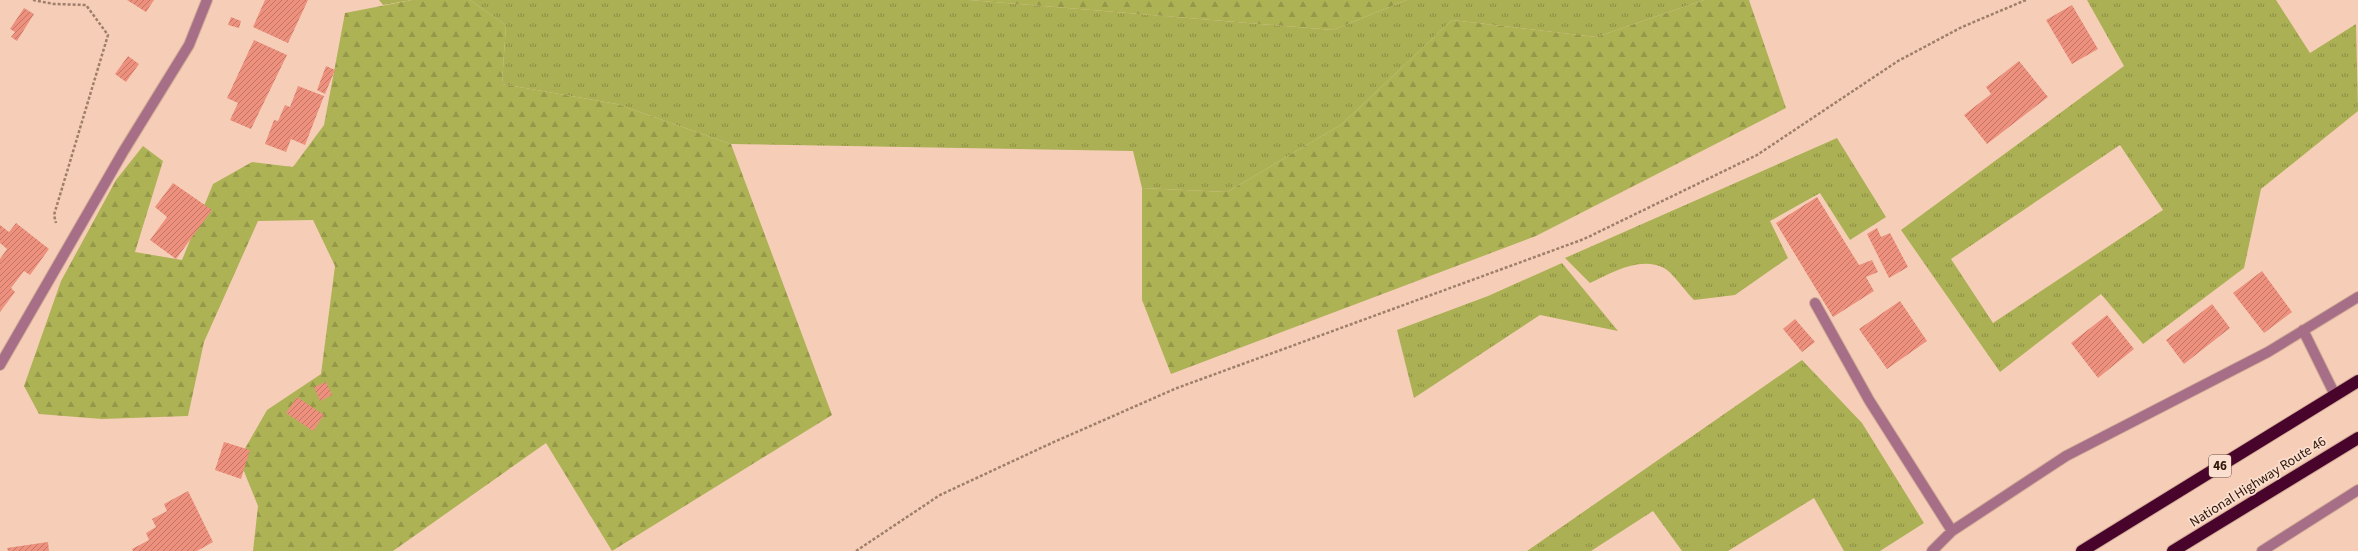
<svg xmlns="http://www.w3.org/2000/svg" width="2358" height="551" font-family="'Source Sans 3',sans-serif">
<defs>
<pattern id="grass-tufts" width="24" height="20" patternUnits="userSpaceOnUse"><rect width="24" height="20" fill="#abb054"/><path d="M3 7l-1-3M5 7V3M7 7l1-3M15 17l-1-3M17 17v-4M19 17l1-3" fill="none" stroke="#8c8e44"/></pattern>
<pattern id="forest-firs" width="22" height="20" patternUnits="userSpaceOnUse"><rect width="22" height="20" fill="#adb255"/><path d="M5 1l3.5 6h-7zM16 11l3.5 6h-7z" fill="#959849"/></pattern>
<pattern id="building-hatch" width="6" height="6" patternUnits="userSpaceOnUse"><rect width="6" height="6" fill="#ed907e"/><path d="M-1 1l2-2M0 6l6-6M5 7l2-2" fill="none" stroke="#c07565"/></pattern>
</defs>
<rect width="100%" height="100%" fill="#f6ceb7"/>
<path fill="url(#grass-tufts)" fill-rule="evenodd" d="M379 0H412L383 5Z
M470 0H969L1333 30 1407 0H1704L1596 37 1452 20 1342 124 1227 192 1142 188 1133 151 731 144 617 104 502 84 506 25Z
M2087 0H2276L2310 53 2356 24 2358 111 2261 189 2244 268 2143 344 2101 294 2000 372 1901 230 2124 66ZM2120 145 2163 210 1993 323 1951 259Z
M1837 138 1886 217 1850 240 1820 193 1770 221 1788 258 1735 295 1694 300C1686 292 1672 272 1664 268 1639 256 1612 273 1590 283L1565 258Z
M1562 263 1618 331 1540 315 1414 398 1397 330 1488 296Z
M1802 360 1862 423 1924 523 1880 551H1844L1814 498 1728 551H1682L1653 511 1591 551H1527Z"/>
<path fill="url(#forest-firs)" d="M412 0H470L506 25 502 84 617 104 731 144 832 415 612 551 546 443 393 551H253L258 506 239 459 267 410 321 374 335 266 313 220 258 221 204 342 188 416 102 419 39 414 24 386 61 281 116 180 143 146 163 161 135 252 182 260 213 184 252 162 293 167 324 125 345 13Z
M969 0H1407L1333 30Z
M1704 0H1749L1786 108 1536 236 1171 374 1142 300V188L1227 192 1342 124 1452 20 1596 37Z"/>
<path fill="url(#building-hatch)" d="M127 0H154L146 12Z
M265 0H308L288 43 253 27Z
M2072 5 2098 49 2072 64 2046 20Z
M24 8 34 14 17 41 11 37 15 32 10 29Z
M231 17 241 21 239 28 228 25Z
M254 40 287 55 251 129 230 120 238 103 227 98Z
M128 56 139 64 126 82 115 74Z
M2019 61 2048 97 1987 144 1964 115 1991 94 1986 87Z
M326 66 335 70 325 94 317 90Z
M298 86 324 96 305 145 291 139 286 152 265 144 274 120 278 121 285 105 290 107Z
M173 183 212 210 176 259 150 240 167 217 155 207Z
M1817 197 1859 265 1872 260 1878 272 1866 277 1874 291 1833 317 1776 223Z
M16 223 49 249 30 275 24 271 11 288 15 292 0 312V259L7 249 0 243V225L9 232Z
M1877 228 1881 237 1890 233 1908 267 1889 278 1867 234Z
M2262 271 2292 312 2264 333 2233 293Z
M1900 301 1927 341 1887 369 1859 329Z
M2212 304 2230 328 2184 364 2166 340Z
M2107 315 2134 349 2098 378 2071 343Z
M1795 319 1815 342 1802 352 1783 329Z
M326 382 332 395 320 401 314 387Z
M297 397 324 415 313 431 286 413Z
M224 442 250 450 241 479 215 470Z
M188 491 213 542 197 551H133L132 549 149 540 146 533 156 527 152 519 167 511 164 504Z
M48 542 49 551H8L7 548Z"/>
<g fill="none" stroke-linecap="round" stroke-linejoin="round">
<defs>
<path id="minor" d="M1815 303 1869 400 1952 531
M2303 330 2335 395
M0 365 123 152 189 45 207 0
M1932 551 1952 531 2066 456 2268 352 2358 297
M2262 551 2358 490"/>
<path id="highway" d="M2082 551 2358 381
M2173 551 2358 438"/>
</defs>
<use href="#minor" stroke="#d2ad97" stroke-width="12"/>
<use href="#highway" stroke="#d2ad97" stroke-width="14"/>
<path stroke="#9f7e6a" stroke-width="2.5" stroke-dasharray="3 2" stroke-linecap="butt" d="M33 0 54 4 86 5 108 35 54 215 56 223
M856 551 940 495 1056 441 1177 388 1584 239 1757 155 1898 61 1962 27 2026 0"/>
<use href="#minor" stroke="#a76e87" stroke-width="10"/>
<use href="#highway" stroke="#49042c" stroke-width="12"/>
</g>
<g text-anchor="middle" dominant-baseline="central" stroke-width="3.5" stroke-linejoin="round" paint-order="stroke">
<rect fill="#fadecf" stroke="#6b5243" stroke-width="1" x="2209" y="455" width="22" height="22" rx="3"/>
<g font-size="13" font-weight="bold" fill="#2e1607">
<text x="2220" y="466">46</text>
</g>
<g font-size="14" fill="#2e1607" stroke="#fadecf">
<text transform="translate(2258 482) rotate(-32)">National Highway Route 46</text>
</g>
</g>
</svg>
